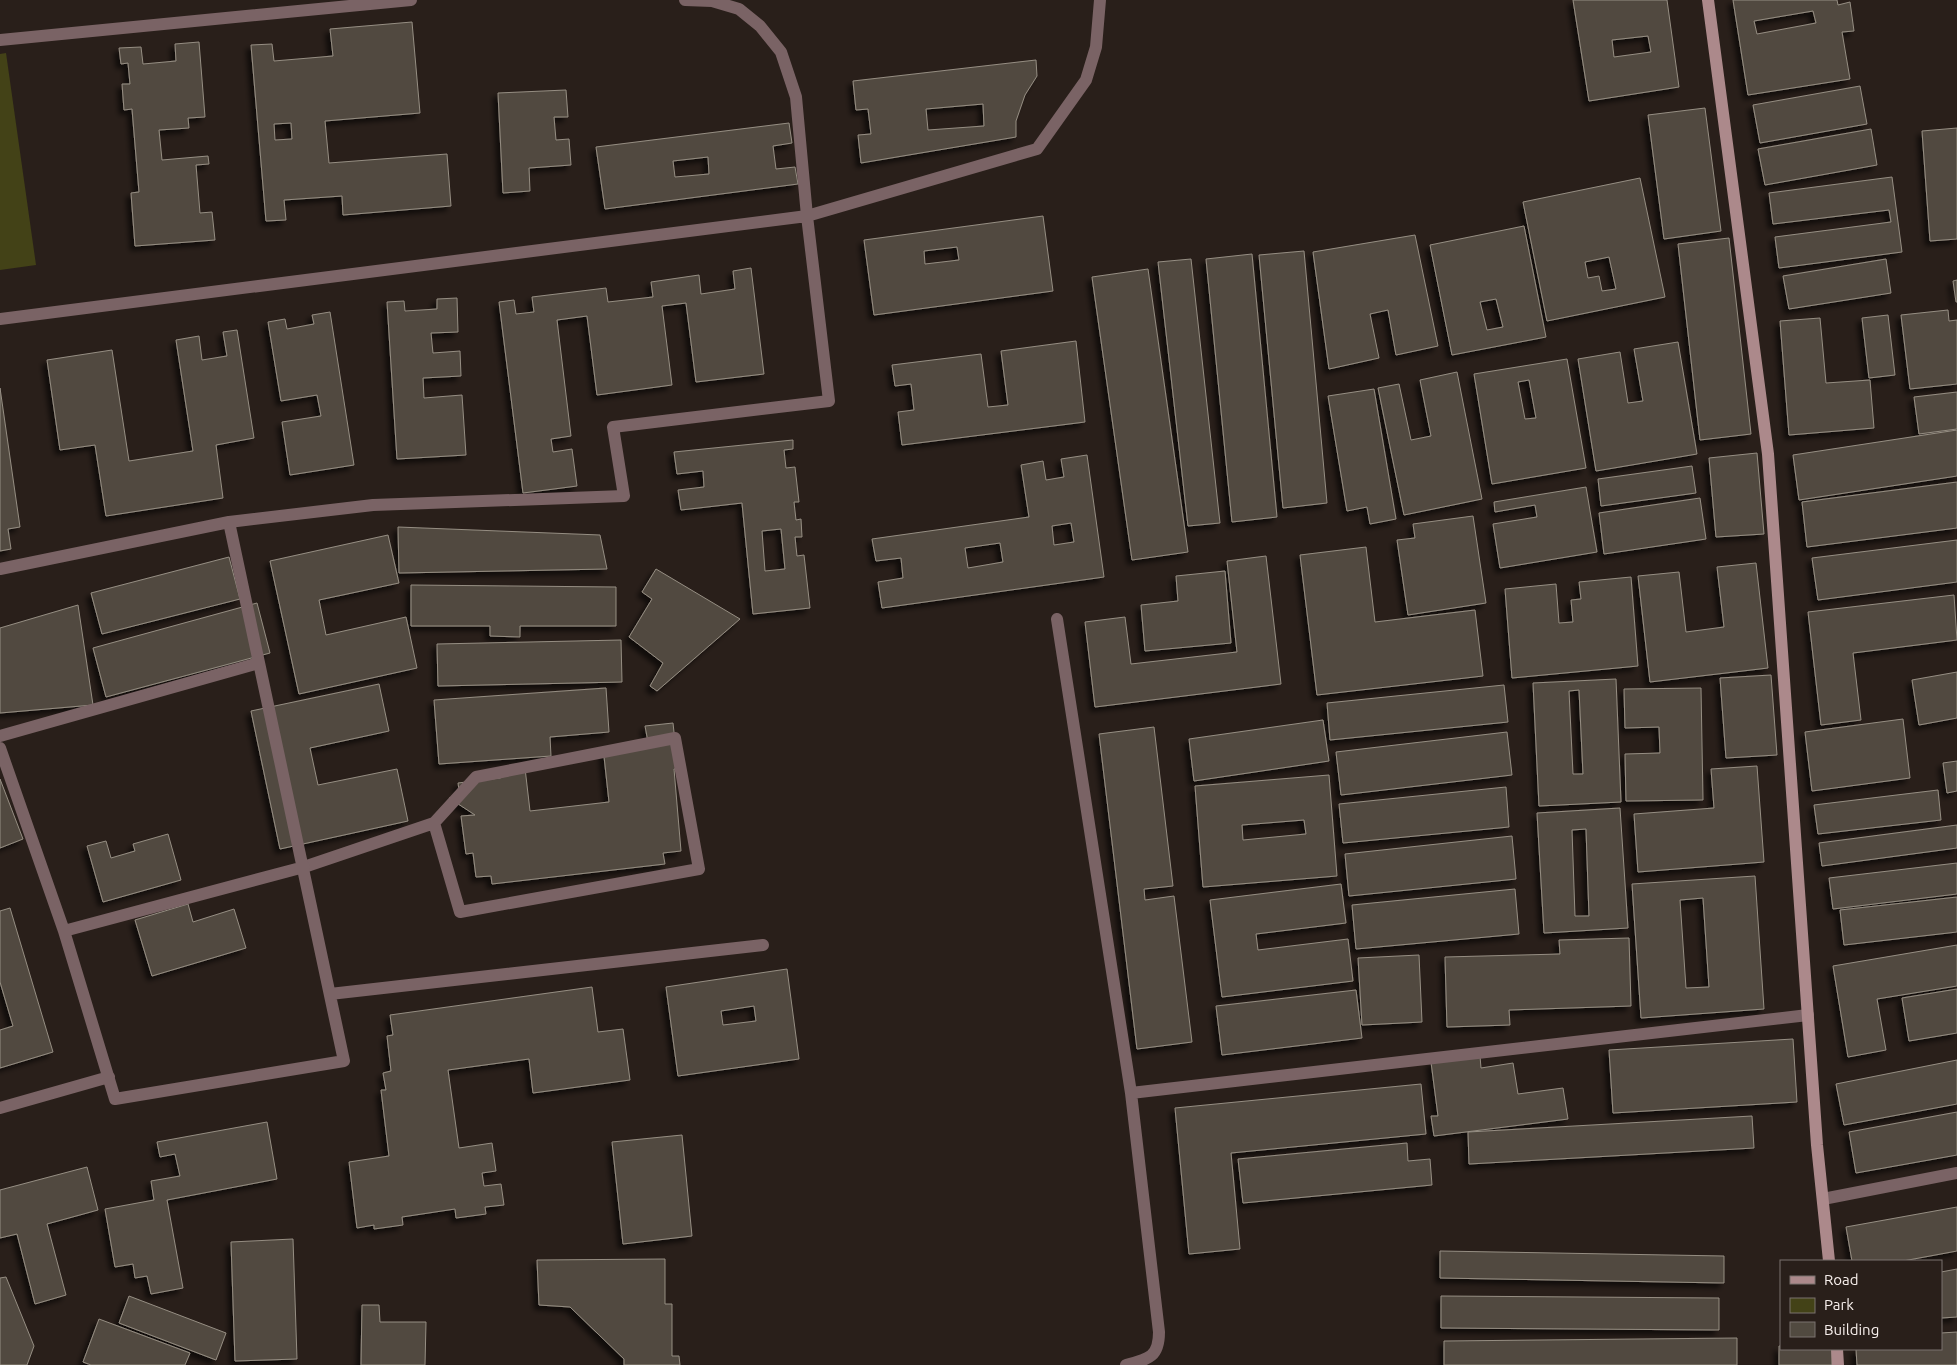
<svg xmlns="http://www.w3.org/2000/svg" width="1957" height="1365" font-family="Ubuntu,sans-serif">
<defs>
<filter id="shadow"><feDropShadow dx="-4.5" dy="4.5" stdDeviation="2.5" flood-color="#0009"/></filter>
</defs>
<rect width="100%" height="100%" fill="#291f1a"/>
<path fill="#434217" d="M6 53 36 265 0 270V54Z"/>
<path fill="#514a40" stroke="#968e83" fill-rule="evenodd" filter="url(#shadow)" d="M1573 0H1667L1679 87 1589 101ZM1648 36 1651 52 1614 57 1612 40Z
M1733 0H1837L1838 5 1850 2 1854 31 1842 32 1850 79 1748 95ZM1813 11 1816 23 1757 34 1754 21Z
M412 22 420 113 325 121 329 163 447 154 451 206 343 215 342 196 284 200 286 220 266 221 251 45 272 44 274 61 333 56 330 29ZM291 123 292 139 275 140 274 124Z
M199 42 205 117 188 118 189 128 159 130 162 160 208 156 209 164 196 165 200 213 212 212 215 240 135 246 131 193 139 192 132 109 124 110 122 84H130L128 63 121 64 119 48 141 47 143 64 176 61 175 44Z
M1036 60 1037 76 1025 95 1016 121V137L861 163 858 135 871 134 868 109 856 110 853 81ZM983 104 984 126 928 130 926 109Z
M1860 86 1867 124 1760 143 1753 105Z
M566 90 568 117H554L556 140 569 139 571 165 529 168 530 191 503 193 498 93Z
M1705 108 1721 231 1664 239 1648 115Z
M789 123 792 143 773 146 776 169 795 167 798 184 605 209 596 147ZM708 157 709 174 675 177 673 161Z
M1957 128V239L1930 241 1922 131Z
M1871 129 1877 165 1765 185 1758 149Z
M1892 177 1902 252 1779 268 1775 237 1891 222 1889 210 1773 224 1769 193Z
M1640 178 1665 297 1547 321 1523 202ZM1609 257 1616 289 1602 291 1599 276 1588 278 1585 262Z
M1043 216 1053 291 874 315 864 240ZM957 247 959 260 925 264 924 251Z
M1524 226 1546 337 1452 355 1430 245ZM1496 299 1503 327 1487 330 1480 302Z
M1415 235 1438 346 1396 355 1388 310 1370 314 1379 358 1329 369 1313 252Z
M1729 238 1751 434 1700 440 1678 244Z
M1304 251 1327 503 1283 508 1259 255Z
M1252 254 1277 517 1232 522 1206 259Z
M1191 259 1220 523 1188 526 1158 262Z
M1886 259 1891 293 1789 309 1783 276Z
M751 268 764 374 696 382 686 303 662 306 672 385 597 395 587 316 557 320 571 436 551 439 553 452 572 449 577 486 523 493 499 302 514 300 516 314 534 312 532 297 606 288 608 302 653 297 651 282 699 275 701 294 735 289 733 271Z
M1148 269 1188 552 1132 560 1092 277Z
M1957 280V302H1956L1953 281Z
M457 298 458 332 431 333 433 353 460 351 461 376 423 378 424 398 462 395 466 455 397 459 387 302 404 301 405 311 437 309V299Z
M1948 310 1949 321 1957 320V384L1910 389 1901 315Z
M330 312 354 465 290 475 282 422 321 416 317 395 281 401 268 322 285 319 287 329 314 324 312 315Z
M1888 315 1895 375 1869 378 1862 318Z
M1820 318 1826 383 1870 380 1874 428 1789 435 1780 321Z
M237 330 254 438 216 445 223 498 106 516 95 445 60 450 47 360 112 350 129 461 193 451 176 340 199 336 202 360 227 356 223 332Z
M1076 341 1085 422 902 445 898 412 914 410 911 384 895 386 892 365 981 354 988 407 1008 405 1001 351Z
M1678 342 1697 454 1596 471 1578 359 1620 352 1628 403 1643 401 1634 349Z
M1567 359 1586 468 1492 484 1474 374ZM1529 380 1536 418 1525 419 1518 382Z
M1457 372 1482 499 1404 515 1378 388 1399 384 1411 440 1431 436 1420 380Z
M0 388 20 527 8 529 11 549 0 551Z
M1374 389 1396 519 1370 524 1367 507 1347 511 1328 396Z
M1957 392V429L1919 434 1914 397Z
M1957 430V476L1799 500 1793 455Z
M793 440V449L784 450 786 468 795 467 799 502H794L796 520 801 519 802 537H795L797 556 804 555 810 608 753 614 742 503 681 510 678 490 704 487 703 471 677 474 674 452ZM781 529 785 569 765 571 762 531Z
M1757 453 1764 534 1716 537 1709 458Z
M1087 455 1104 577 882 608 878 582 903 578 901 558 876 561 872 539 1029 517 1021 465 1043 461 1046 480 1064 477 1061 459ZM1071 523 1074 542 1054 545 1052 526ZM1000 543 1003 562 968 568 965 548Z
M1692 466 1696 493 1601 506 1598 479Z
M1957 482V528L1807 547 1802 502Z
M1586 487 1597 552 1500 568 1493 524 1537 517 1535 505 1495 512 1494 502Z
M1700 498 1706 539 1604 554 1599 513Z
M1473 516 1486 603 1408 615 1397 540 1415 538 1413 524Z
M398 527 600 535 607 569 399 573Z
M388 535 399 583 319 600 326 635 406 617 417 668 299 694 270 561Z
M1957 540V582L1818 600 1812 558Z
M1366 547 1375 622 1475 610 1483 676 1317 695 1300 555Z
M1266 556 1281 684 1095 707 1085 622 1125 617 1131 664 1237 652 1227 561Z
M229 557 240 599 102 634 91 593Z
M1756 563 1768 668 1650 682 1638 576 1679 572 1686 632 1724 627 1717 567Z
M656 569 740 619 657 691 650 686 663 663 629 637 652 599 642 592Z
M1225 571 1231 643 1145 651 1141 605 1178 601 1176 576Z
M1631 577 1638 666 1512 678 1505 589 1556 584 1559 623 1573 622 1571 600 1581 599 1579 582Z
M411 585 616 587V626H520V637L490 636V626H411Z
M1954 595 1957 640 1853 653 1861 720 1821 725 1808 612Z
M257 603 270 653 106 697 93 648Z
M78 605 93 705 0 713V628Z
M621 640 622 682 438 686 437 644Z
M1957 672V718L1919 725 1912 680Z
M1771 675 1777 755 1726 758 1720 678Z
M1616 679 1621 802 1539 806 1533 683ZM1579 690 1583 774H1573L1569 691Z
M379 684 389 731 310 748 318 785 397 769 408 821 280 849 251 711Z
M1504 685 1508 722 1330 740 1327 703Z
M606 688 609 732 550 737 551 756 439 764 434 700Z
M1701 688 1703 800 1626 801 1625 754 1660 753 1659 727 1625 728 1624 689Z
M1903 719 1910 778 1812 791 1805 732Z
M1323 720 1329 761 1194 781 1189 739Z
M673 723 678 769H674L681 851 663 853 665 864 492 884 491 876 476 877 473 853 466 854 461 816 475 815 449 798 460 797 458 783 500 778 525 768 530 811 609 802 603 747 648 742 645 726Z
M1154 727 1173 886 1144 889 1145 900 1174 896 1192 1042 1137 1049 1099 734Z
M1507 732 1512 775 1341 795 1336 752Z
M1957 761V791L1947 793 1943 763Z
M1757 766 1764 862 1638 872 1634 814 1714 808 1711 769Z
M1329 775 1337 876 1203 887 1195 786ZM1304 820 1306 834 1243 840 1242 825Z
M0 779 23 839 0 848Z
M1506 787 1509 827 1343 843 1339 804Z
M1938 790 1941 820 1818 834 1814 805Z
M1620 808 1628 928 1544 933 1537 813ZM1586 829 1589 916H1575L1572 830Z
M1957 825V848L1822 866 1819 843Z
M168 834 181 880 103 902 87 846 106 841 111 858 135 851 133 844Z
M1512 836 1516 879 1349 896 1345 854Z
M1957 863V894L1833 909 1829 878Z
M1755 876 1764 1009 1641 1018 1632 884ZM1703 898 1709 987 1686 988 1680 900Z
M1341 884 1346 923 1256 934 1258 950 1348 939 1353 981 1222 997 1210 900Z
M1515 889 1519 934 1356 949 1352 905Z
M1957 897V932L1844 945 1840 910Z
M188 904 193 922 234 909 246 948 152 976 135 920Z
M10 908 53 1052 0 1068V1030L13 1026 0 982V911Z
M1629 938 1631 1006 1509 1010 1510 1025 1447 1027 1445 957 1560 954 1559 940Z
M1957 945V986L1877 999 1886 1050 1848 1057 1833 966Z
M1419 955 1422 1022 1362 1025 1358 958Z
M787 969 799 1059 678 1076 666 987ZM754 1006 756 1021 723 1025 721 1011Z
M592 987 598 1032 623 1029 630 1080 533 1093 529 1059 448 1070 459 1148 492 1143 496 1171 482 1173 484 1186 501 1184 504 1205 485 1207 486 1214 456 1218 455 1209 402 1217 403 1225 374 1229V1225L357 1228 349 1162 389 1156 381 1090H386L383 1073 391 1071 387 1036 393 1035 390 1015Z
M1957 989V1033L1909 1041 1902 998Z
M1356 990 1362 1038 1222 1055 1216 1006Z
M1793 1039 1797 1102 1613 1113 1609 1050Z
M1480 1056 1481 1068 1513 1063 1518 1094 1563 1088 1568 1119 1434 1136 1431 1116H1438L1431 1062Z
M1957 1060V1104L1844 1125 1836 1084Z
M1421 1084 1426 1134 1231 1153 1240 1249 1189 1254 1175 1108Z
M1957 1112V1155L1856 1173 1849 1132Z
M1752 1116 1754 1148 1469 1164 1468 1132Z
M267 1122 277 1179 167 1200 183 1288 151 1294 147 1276 135 1278 133 1264 115 1267 105 1209 154 1200 151 1181 180 1176 175 1154 160 1157 157 1142Z
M682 1135 692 1236 623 1244 612 1142Z
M1407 1143 1408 1161 1430 1159 1432 1185 1243 1203 1238 1159Z
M87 1167 98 1210 47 1224 66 1295 35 1304 17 1234 0 1238V1190Z
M1957 1207V1251L1903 1261H1852L1846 1227Z
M293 1239 297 1359 235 1361 231 1242Z
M1440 1251 1724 1256V1283L1440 1278Z
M665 1259V1304H672V1356H679L680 1365H624V1359L570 1307 539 1305 537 1260Z
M1957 1269V1317L1941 1318V1272Z
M6 1277 34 1346 27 1365H0V1278Z
M129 1296 226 1333 216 1360 119 1323Z
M1441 1296 1719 1298V1330L1441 1328Z
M362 1305H379L380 1322H426L425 1365H361Z
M99 1319 190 1353 185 1365H91L83 1362Z
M1957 1332V1365H1857L1856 1349H1941V1333Z
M1737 1338V1365H1444V1341Z
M1779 1346H1781V1349H1832V1365H1779Z"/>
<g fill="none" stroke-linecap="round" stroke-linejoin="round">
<path stroke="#7a6365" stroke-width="12" d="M304 867 434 823 476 777 675 738 699 869 460 912 434 823"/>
<path stroke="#7a6365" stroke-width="12" d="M0 40 411 0
M0 319 807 216 796 97 781 52 760 26 739 9 712 1 685 0
M0 569 229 522 373 505 624 496 613 427 829 401 807 216 1037 149 1086 80 1096 47 1100 0
M1057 619 1131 1093 1159 1332C1159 1357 1149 1359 1126 1365
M0 736 259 663
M0 748 64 931 115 1099 344 1061 229 522
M64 931 304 867
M330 994 763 945
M1131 1093 1808 1015
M0 1108 109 1077
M1823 1199 1957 1173"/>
<path stroke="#ac898b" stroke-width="12" d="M1708 0 1768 454 1817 1145 1829 1261
M1837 1349 1838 1365"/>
</g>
<rect x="1780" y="1260" width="162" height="90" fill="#291f1a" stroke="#7b726e"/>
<rect x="1790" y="1276" width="25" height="8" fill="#ac898b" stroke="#7b726e"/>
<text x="1824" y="1285" font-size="15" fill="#f7efec">Road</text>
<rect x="1790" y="1298" width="25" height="15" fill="#434217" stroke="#7b726e"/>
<text x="1824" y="1310" font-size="15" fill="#f7efec">Park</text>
<rect x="1790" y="1322" width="25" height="15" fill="#514a40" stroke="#7b726e"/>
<text x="1824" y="1335" font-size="15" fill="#f7efec">Building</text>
</svg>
